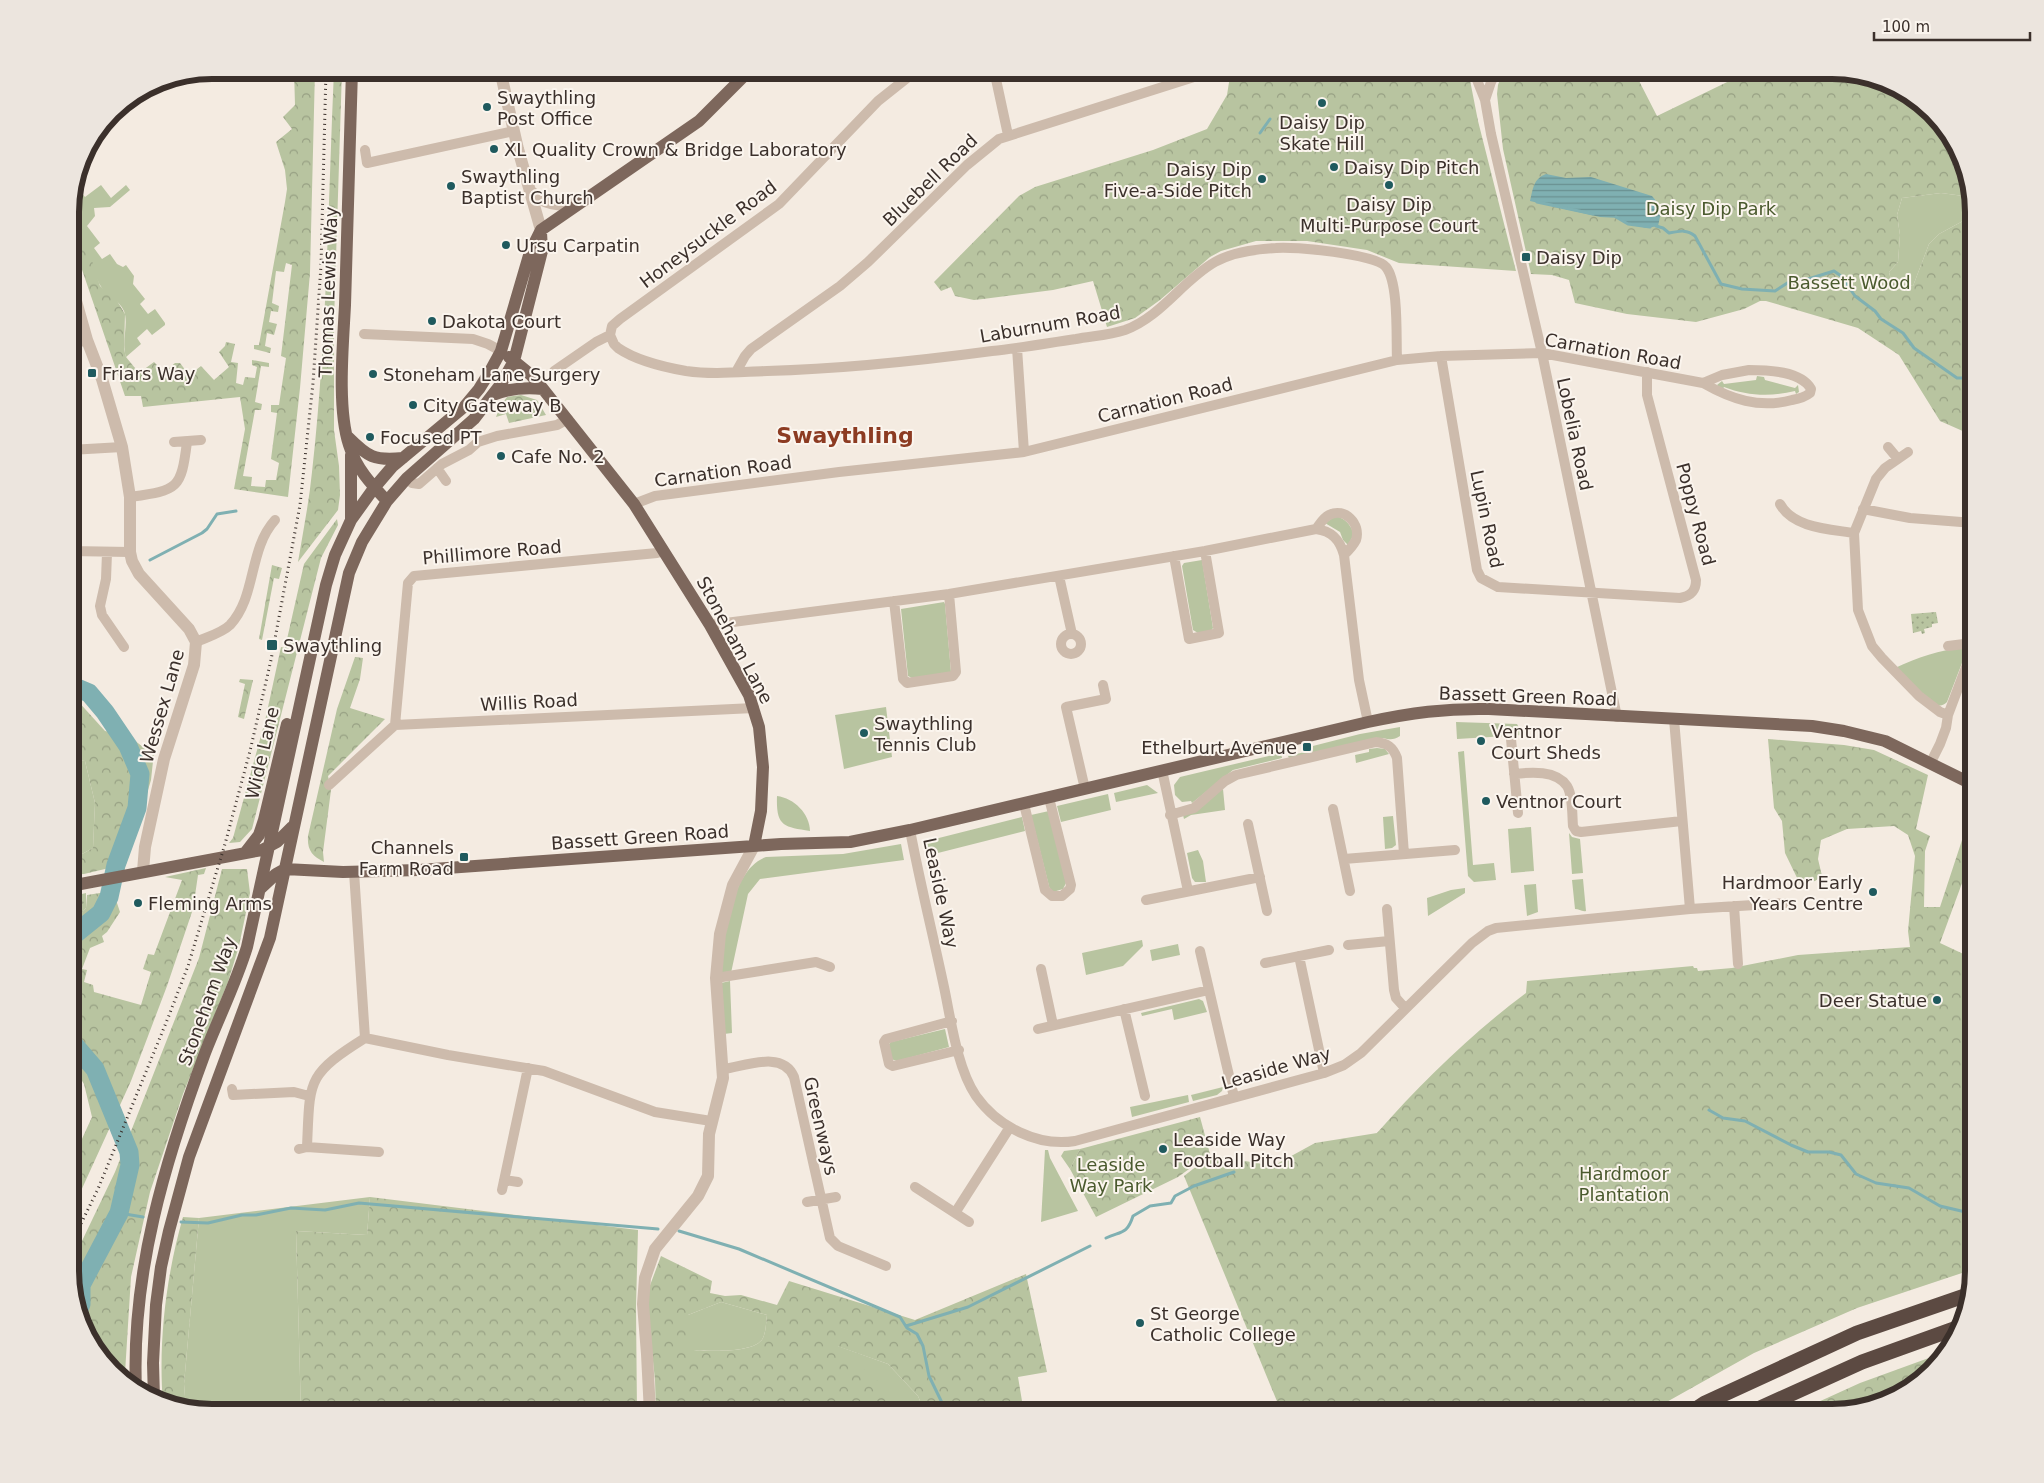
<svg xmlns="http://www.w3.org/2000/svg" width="2044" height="1483" font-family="'DejaVu Sans',sans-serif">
<defs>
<pattern id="forest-crowns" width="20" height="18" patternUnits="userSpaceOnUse" patternTransform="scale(1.25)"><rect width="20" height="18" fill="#b8c4a0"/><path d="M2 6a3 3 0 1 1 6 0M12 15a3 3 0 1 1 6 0" fill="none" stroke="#97a083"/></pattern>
<pattern id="garden-dots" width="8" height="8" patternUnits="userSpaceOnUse" patternTransform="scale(1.25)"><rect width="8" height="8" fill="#b8c4a0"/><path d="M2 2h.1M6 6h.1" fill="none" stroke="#97a083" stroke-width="1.8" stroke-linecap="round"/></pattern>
<pattern id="water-rules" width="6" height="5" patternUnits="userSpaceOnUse" patternTransform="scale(1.25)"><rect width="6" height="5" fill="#7fb0b2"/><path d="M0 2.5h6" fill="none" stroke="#699091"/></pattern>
</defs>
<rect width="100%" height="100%" fill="#f4ebe1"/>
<path fill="#b8c4a0" d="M74 184 85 197 101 185 111 198 126 185 130 190 110 207 94 208 95 216 87 226 100 243 94 248 102 259 110 254 117 264 123 267 126 265 134 276 133 284 145 299 140 304 148 314 155 309 165 323V325L152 335 147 329 137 338 141 344 126 357C121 342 129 324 124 311 119 299 106 296 100 285 91 269 71 201 74 184Z
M1941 193 1971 197 1974 215 1939 234 1929 244 1913 286 1891 280 1889 272 1898 262 1900 235 1897 215 1902 198Z
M1757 376 1764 377 1765 380 1795 388 1798 385 1799 392 1796 394 1795 391C1771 397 1747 396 1724 387L1722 390 1717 385 1722 381 1724 384 1756 380Z
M1336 516C1346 519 1350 524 1354 534L1348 545 1343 540 1340 532 1325 523Z
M1202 560 1213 628 1211 631 1198 633 1193 630 1182 566 1184 563Z
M944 602 945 604 951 672 912 678 908 676 901 609Z
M1964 648 1967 650 1947 702C1944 705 1941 706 1937 705 1922 698 1906 679 1895 668 1917 658 1940 649 1964 648Z
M886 707 892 757 844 769 835 715Z
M1456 722 1517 724 1523 735 1457 739Z
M1400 727V736C1394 740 1390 740 1383 738L1289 758 1288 756 1305 752V748L1360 734Z
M1377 748 1385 749 1389 754 1356 763 1355 755 1369 752V749Z
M1464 751 1473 865 1494 863 1496 880 1474 882 1468 876 1458 752Z
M1281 753 1282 758 1233 770 1192 803 1191 801 1182 802 1175 795 1174 785 1180 777Z
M70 759 85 761 95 803 93 848 82 854H70Z
M1147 785 1158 793 1116 802 1114 793Z
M1223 789 1225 810 1191 815 1184 819 1183 815Z
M1108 794 1111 810 1061 822 1057 806Z
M777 796C794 798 810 814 810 831 783 827 776 826 777 796Z
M1049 811 1066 883 1063 889 1053 892 1050 890 1031 815Z
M1393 816 1396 845 1392 848 1385 849 1383 817Z
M1022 817 1025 831 926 856 923 842Z
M1531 827 1534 871 1511 873 1508 829Z
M1569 833 1572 837 1580 839 1583 873 1572 874Z
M901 844 904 860 760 879 748 894 731 973 719 975C725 941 729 871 766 857L843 854Z
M1198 850 1203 861 1206 882H1195L1192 878 1187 853Z
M1583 879 1586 911C1582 912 1579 909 1575 909L1572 880Z
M1536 884 1538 912 1527 916 1524 885Z
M1465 888V893L1428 916 1427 898 1451 890Z
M1142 940 1143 946 1123 966 1086 975 1082 953Z
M1178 944 1180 955 1152 961 1150 950Z
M730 981 732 1033 724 1034 721 983Z
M1199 999 1203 1001 1207 1012 1174 1020 1172 1009 1142 1016 1141 1013Z
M945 1029 949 1047 897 1061 891 1059 889 1044 891 1042Z
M1223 1087 1222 1091 1217 1095 1193 1101 1191 1095Z
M1188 1095 1189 1102 1132 1117 1130 1107Z
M1080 1149 1070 1169 1061 1156 1064 1151Z
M1045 1150H1048L1050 1158 1078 1211 1041 1222Z
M370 1197 367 1235 296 1231 301 1413H211L186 1409 184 1384 199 1218Z
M721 1302 767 1315C766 1322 766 1332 763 1338 754 1355 704 1350 687 1350L688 1315Z
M835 1345 888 1364 918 1396 925 1413H903Z"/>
<path fill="url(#forest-crowns)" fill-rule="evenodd" d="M294 70H315L310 273 300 388 288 497 234 489 245 429 240 397 143 407 141 396H125L76 252C71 231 68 212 73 191L80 223 100 286 116 299 125 314 124 349 126 357 139 373 154 362 161 369H168L175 363H180L186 371 192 373 201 366 214 380 229 367 219 352 225 346 226 342 235 344 231 362 238 363 236 383 243 385 245 377 255 378 257 367 252 365V360L269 363V367L261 366 255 402 262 404 261 410H255L243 476 252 477 251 486 265 487 266 480H276L279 463 271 459 277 413 271 412V405H279L286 358 281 356 292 265 286 263 284 272 276 271 272 303 279 306 278 312 271 311 269 322 277 324 274 335 267 333 265 346 271 348 270 353 254 349V345H259L285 202 287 189 285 170 276 142 292 129 283 117 295 105Z
M334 70H342L334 321V430L339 466 340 495 338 510 298 562C303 532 309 502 312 472 327 339 328 204 334 70Z
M1242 70H1468L1478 121 1516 271 1399 263 1367 250 1307 241H1256L1221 251 1210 257 1160 300 1135 318 1107 327 1093 281 1053 290 983 299 974 300 955 296 951 287 941 291 934 282 1019 196 1035 187 1153 150 1207 129 1227 95 1230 76Z
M1503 70H1554L1569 76 1614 82 1626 80 1636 75 1657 116 1752 70H1833L1878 78 1918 99 1959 149 1971 197 1941 193 1902 198 1897 215 1900 235 1898 262 1889 272 1891 280 1913 286 1929 244 1939 234 1974 215V272L1965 297 1972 336 1974 338V436L1940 421 1899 355 1858 328 1766 301H1760L1744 309 1696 322 1627 314 1575 303 1569 280 1552 275 1531 274 1503 149 1497 94 1498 85Z
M521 395 537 400 546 415 509 423 506 414 496 417 500 406 507 397Z
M337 519 338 525 321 558 252 829 240 842 229 843 233 838 265 721 281 647 285 648 304 564Z
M272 565 282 568 279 579 274 578 262 640 259 639Z
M355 657 363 658 360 679 350 708 385 719 328 776 331 790 323 852 324 862C312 856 307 850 308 836L337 709Z
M240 679 253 680 244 719 238 717 245 684 239 682Z
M70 689 76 699 105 731 129 736 148 751 154 752 151 780 126 864 84 874 70 875V854H82L93 848 95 803 85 761 70 759Z
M1768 739 1844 745 1874 750 1928 775 1916 829 1930 836 1925 851 1924 907H1940L1963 837 1971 833 1974 826V859L1965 875 1940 943 1974 959V1269L1857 1308 1754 1353 1647 1413H1275L1281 1411 1184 1176 1211 1155 1273 1166 1315 1143 1377 1133C1422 1082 1471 1034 1526 993L1527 981 1693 966 1694 968H1697L1698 971 1732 968 1798 955 1910 947 1908 931 1915 856 1908 835 1894 826 1847 829 1821 840 1818 859 1822 876 1815 881 1800 884 1785 853 1782 821 1774 808Z
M206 868 204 874 198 875 193 909 167 986 131 1081 75 1204 70 1195V1165L92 1117 84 1084 70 1062V926L86 908 87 895 113 891 120 912 107 932 102 936 104 942 90 948 82 969 87 970 84 982 93 985 94 992 141 1005 151 972 143 969 148 954 154 955 182 880 165 877Z
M222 869H247L250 893 239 946 228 982 183 1094 150 1192 131 1277 125 1373 127 1385 85 1334 70 1281V1266L115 1172 199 958Z
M1200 1117 1210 1154 1178 1177 1096 1217 1070 1169 1080 1149Z
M370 1197 638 1230 636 1307 637 1413H301L296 1231 367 1235Z
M183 1217 199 1218 184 1384 186 1409 163 1404C158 1343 166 1276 183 1217Z
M661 1256 712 1281 710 1293 725 1296 741 1295 777 1305 789 1281 915 1320 1026 1274 1047 1372 1018 1377 1024 1413H925L918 1396 888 1364 837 1346 879 1382 904 1413H656L655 1380 646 1296ZM721 1302 767 1315C766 1322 766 1332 763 1338 754 1355 705 1350 688 1350V1315Z
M1948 1351 1945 1357 1895 1398 1833 1413H1794L1860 1383Z"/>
<path fill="url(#garden-dots)" d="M1936 612 1938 623 1932 624V627L1924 629 1925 633 1922 634 1921 631 1913 633 1911 614Z
M86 893V908L70 926V897Z"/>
<path fill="url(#water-rules)" d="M1546 174 1566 178 1591 177 1652 196 1662 208 1658 226 1647 228 1628 224 1619 218 1600 217 1530 201C1533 189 1533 179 1546 174Z"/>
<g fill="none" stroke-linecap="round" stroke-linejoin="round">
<path stroke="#7fb0b2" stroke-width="3" d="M1260 133 1270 119
M1537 202 1593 214
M1616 217 1628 224 1650 227
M1656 226 1663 228 1669 233C1679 231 1687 229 1695 236L1721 284 1742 289 1775 291 1792 280H1805L1834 271 1841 276 1855 296 1875 311 1881 319 1903 333 1914 348 1957 378H1974
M150 560 202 533 207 529 217 514 236 511
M1709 1110 1723 1118 1745 1121 1791 1145 1808 1152H1829L1841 1155 1856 1174 1876 1183 1909 1188 1940 1206 1974 1214
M119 1213 143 1217
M181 1222 208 1223 242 1215H256L291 1208 325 1210 359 1203 658 1229
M679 1231 739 1249 900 1317 907 1328 917 1334 923 1346 929 1376 947 1413
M1106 1238C1121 1231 1127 1235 1133 1216L1150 1206 1171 1203 1175 1196 1194 1186 1234 1172
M906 1326 968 1307 1090 1246"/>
<path stroke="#7fb0b2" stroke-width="19" d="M70 685 89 693 105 712 128 746 140 774 137 808 116 865 109 897 101 913 70 938
M70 1040 95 1069 129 1152 130 1165 119 1213 81 1285V1304L78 1311"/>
<path stroke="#cdbbac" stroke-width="10" d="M994 70 1008 135
M1473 70 1485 100 1491 134 1542 353 1617 717
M1600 70H1620
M1485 100 1491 82 1497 70
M365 150 367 163 514 131
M364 334 473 339 488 344 501 351
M610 335 614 344 618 348C637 361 663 367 686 371 713 375 740 372 767 371 843 369 917 361 992 351 1020 348 1048 343 1076 339 1093 336 1110 335 1125 330 1161 317 1183 280 1215 262 1233 252 1256 249 1276 248 1293 246 1376 254 1386 267 1399 283 1396 338 1397 360
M70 345 87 340
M1017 348 1024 452
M1441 356 1477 570 1481 578 1498 587 1680 598C1691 596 1696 591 1696 580L1647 395V372
M1749 370C1768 370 1801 371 1811 389L1810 393C1804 398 1798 399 1792 400 1759 409 1731 399 1703 383L1722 375Z
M554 371 596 342 610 335 612 326 620 319 779 204 878 101 917 70
M736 372 745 356 751 349 840 286 868 262 967 165 999 139 1216 70
M174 442 201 440
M1888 447 1898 459
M70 450 122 447
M1908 452 1885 468 1876 479 1854 533 1858 610 1872 646 1882 658 1919 696 1940 712 1948 715
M437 468 446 481
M407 478 412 483 419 484 442 464 469 450 478 442 497 436 557 425 568 419
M130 497C178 490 181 490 187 442
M634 504 655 496 839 472 1024 452 1397 360 1441 356 1542 353 1703 383
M1780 504C1793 528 1829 529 1854 533
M1863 509 1910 518 1974 523
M1316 529C1320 524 1323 518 1329 515 1345 507 1361 524 1356 540 1353 546 1348 551 1344 555
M70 548 71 539
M70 551 130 552
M107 553 106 579 100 606 102 615 124 647
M1174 556 1189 639 1219 633 1205 551
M1059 576 1072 634
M894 601 903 679 907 683 953 676 956 672 949 594
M710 625 949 594 1205 551 1316 529C1332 531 1340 540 1344 555L1359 680 1368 722
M1061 644a10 10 0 1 1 20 0a10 10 0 1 1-20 0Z
M196 642C207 637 222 633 230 625 257 596 248 550 275 520
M1948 646 1964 644 1974 647
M1674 719 1690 909
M395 725 408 583 414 576 657 553 664 551
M1511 739 1518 813
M1931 762 1940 744 1946 728 1948 715 1974 646
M1162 770 1188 891
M1514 774C1531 772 1556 770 1567 786 1573 796 1572 815 1573 826L1576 831 1581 832 1682 821
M329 785 395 725 754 708
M1085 789 1066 707 1106 699 1103 685
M1024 804 1045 890 1052 896H1062L1070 889 1071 885 1049 798
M1333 809 1350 891
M1170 815 1194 808 1225 781 1236 775 1376 742C1387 743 1393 747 1397 758L1404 854
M1248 824 1267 911
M910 830C920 883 933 935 944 987 951 1020 957 1068 976 1096 998 1127 1038 1147 1075 1141L1324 1073 1344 1065 1361 1053 1472 943 1488 931 1496 928 1690 909 1786 903
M1344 859 1455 850
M354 872 365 1038
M1146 900 1260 877
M1734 906 1738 964
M1387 909 1394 990 1396 998 1405 1008
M1348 945 1389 941
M1200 951 1234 1097
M1299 956 1324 1073
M1265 963 1329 950
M1041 969 1053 1025
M716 978 816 962 830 967
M1124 1009 1145 1096
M952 1021 886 1039 884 1042 889 1064 893 1066 959 1050
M1038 1029 1209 990
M365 1038 448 1055 544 1071 655 1112 711 1121
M724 1069C745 1066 783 1050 794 1077L830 1238 838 1246 886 1266
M232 1089 233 1095 294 1092 309 1096
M307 1147C310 1080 306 1075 365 1038
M299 1149 307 1147 379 1152
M504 1180 518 1182
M915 1187 969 1222
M502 1190 528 1068
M807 1202 836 1197
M955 1213 1010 1127"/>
<path stroke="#cdbbac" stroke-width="12" d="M500 70 518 149 541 230
M530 191C545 205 558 206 578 204
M70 280 87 340 102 379 122 447 130 497V552L132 561 139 574 189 629 196 642 194 665 164 759 145 847 143 871
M650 1413 647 1354 643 1304 645 1278 655 1249 698 1196 708 1176 709 1134 723 1078 716 978 720 934 733 885 754 846"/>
<path stroke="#7d675c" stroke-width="12" d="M352 70C350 148 347 227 345 305 343 345 337 408 349 445 356 468 371 484 387 501
M509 357 531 375 543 389 634 504 710 625 749 695 759 727 763 767 761 811 754 846
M493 395C510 388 525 387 543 389
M348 437C368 457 374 461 403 458
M351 520V455
M245 853 259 835 264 820 287 724
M70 886 262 850 277 842 292 827
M261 888 276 874 285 869 343 872 419 870 781 844 850 842 910 830 1368 722C1410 713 1446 708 1489 709L1812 726 1844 731 1885 741 1974 785
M136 1390C131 1273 165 1161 205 1053 219 1017 236 983 247 947L326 585 335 555 351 520 374 488 392 467 464 407 479 389 489 373 501 351 530 252 541 230 699 121 750 70
M154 1399 153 1363 156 1305 161 1267 169 1231 189 1157 270 938 349 573 362 542 387 501 407 478 474 419 501 384 514 361 542 251 541 232"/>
<path stroke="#5c4a42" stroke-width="15" d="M1690 1413 1705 1403 1857 1333 1970 1294
M1749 1413 1862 1362 1962 1326"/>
<path stroke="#3b302b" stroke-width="3" stroke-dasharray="1 4" stroke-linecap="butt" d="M70 1246 98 1189 168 1018 188 966 225 844 250 751 271 660 300 505 313 383 321 265 326 70"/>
</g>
<g fill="#1f5a5e" stroke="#fbf5ee" stroke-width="2">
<circle cx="1322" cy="103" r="5"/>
<circle cx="487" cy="107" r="5"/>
<circle cx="494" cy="149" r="5"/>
<circle cx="1334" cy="167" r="5"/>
<circle cx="1262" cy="179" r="5"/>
<circle cx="1389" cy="185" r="5"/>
<circle cx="451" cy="186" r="5"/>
<circle cx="506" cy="245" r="5"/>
<rect x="1521" y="252" width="10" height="10" rx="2.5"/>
<circle cx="432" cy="321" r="5"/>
<rect x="87" y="368" width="10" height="10" rx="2.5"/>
<circle cx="373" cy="374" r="5"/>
<circle cx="413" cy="405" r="5"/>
<circle cx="370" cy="437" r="5"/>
<circle cx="501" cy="456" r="5"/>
<rect x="266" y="639" width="12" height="12" rx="2.5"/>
<circle cx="864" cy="733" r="5"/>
<circle cx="1481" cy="741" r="5"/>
<rect x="1302" y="742" width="10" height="10" rx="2.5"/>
<circle cx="1486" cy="801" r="5"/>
<rect x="459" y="852" width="10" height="10" rx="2.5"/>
<circle cx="1873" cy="892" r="5"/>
<circle cx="138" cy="903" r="5"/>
<circle cx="1937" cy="1000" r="5"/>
<circle cx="1163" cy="1149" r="5"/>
<circle cx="1140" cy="1323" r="5"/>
</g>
<g text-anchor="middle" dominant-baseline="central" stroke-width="4" stroke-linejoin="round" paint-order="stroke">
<g font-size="18" fill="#3b302b" stroke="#fbf5ee" text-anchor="start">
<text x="497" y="97">Swaythling<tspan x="497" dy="21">Post Office</tspan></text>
<text x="1322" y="122" text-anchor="middle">Daisy Dip<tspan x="1322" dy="21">Skate Hill</tspan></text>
<text x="504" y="149">XL Quality Crown &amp; Bridge Laboratory</text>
<text x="1344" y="167">Daisy Dip Pitch</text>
<text x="1252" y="169" text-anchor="end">Daisy Dip<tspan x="1252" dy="21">Five-a-Side Pitch</tspan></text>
<text x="461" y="176">Swaythling<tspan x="461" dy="21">Baptist Church</tspan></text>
<text x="1389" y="204" text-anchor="middle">Daisy Dip<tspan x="1389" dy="21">Multi-Purpose Court</tspan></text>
<text x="516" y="245">Ursu Carpatin</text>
<text x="1536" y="257">Daisy Dip</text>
<text x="442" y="321">Dakota Court</text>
<text x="102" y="373">Friars Way</text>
<text x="383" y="374">Stoneham Lane Surgery</text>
<text x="423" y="405">City Gateway B</text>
<text x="380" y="437">Focused PT</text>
<text x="511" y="456">Cafe No. 2</text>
<text x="283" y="645">Swaythling</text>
<text x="874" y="723">Swaythling<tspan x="874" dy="21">Tennis Club</tspan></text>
<text x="1491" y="731">Ventnor<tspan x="1491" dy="21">Court Sheds</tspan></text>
<text x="1297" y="747" text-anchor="end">Ethelburt Avenue</text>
<text x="1496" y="801">Ventnor Court</text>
<text x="454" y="847" text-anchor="end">Channels<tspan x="454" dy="21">Farm Road</tspan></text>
<text x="1863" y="882" text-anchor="end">Hardmoor Early<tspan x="1863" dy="21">Years Centre</tspan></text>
<text x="148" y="903">Fleming Arms</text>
<text x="1927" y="1000" text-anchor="end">Deer Statue</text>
<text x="1173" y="1139">Leaside Way<tspan x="1173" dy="21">Football Pitch</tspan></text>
<text x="1150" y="1313">St George<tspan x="1150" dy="21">Catholic College</tspan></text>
</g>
<g font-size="18" fill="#3b302b" stroke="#fbf5ee">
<text transform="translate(930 180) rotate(-44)">Bluebell Road</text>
<text transform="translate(708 234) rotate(-37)">Honeysuckle Road</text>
<text transform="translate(328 292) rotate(-88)">Thomas Lewis Way</text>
<text transform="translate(1050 324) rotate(-10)">Laburnum Road</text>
<text transform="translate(1613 351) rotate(10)">Carnation Road</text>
<text transform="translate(1165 400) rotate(-14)">Carnation Road</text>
<text transform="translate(1575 434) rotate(78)">Lobelia Road</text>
<text transform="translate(723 471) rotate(-8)">Carnation Road</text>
<text transform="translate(1696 514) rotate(75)">Poppy Road</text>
<text transform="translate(1487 519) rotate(78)">Lupin Road</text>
<text transform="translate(492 552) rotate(-5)">Phillimore Road</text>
<text transform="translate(735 640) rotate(62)">Stoneham Lane</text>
<text transform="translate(1528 696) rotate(2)">Bassett Green Road</text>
<text transform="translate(529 702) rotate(-3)">Willis Road</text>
<text transform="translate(162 706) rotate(-74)">Wessex Lane</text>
<text transform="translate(262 753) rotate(-77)">Wide Lane</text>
<text transform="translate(640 837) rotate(-4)">Bassett Green Road</text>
<text transform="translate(941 893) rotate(78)">Leaside Way</text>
<text transform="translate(207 1001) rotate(-70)">Stoneham Way</text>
<text transform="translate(1276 1068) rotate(-16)">Leaside Way</text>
<text transform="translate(821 1126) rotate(77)">Greenways</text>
</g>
<g font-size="18" fill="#4a5a2e" stroke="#fbf5ee">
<text x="1711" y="208">Daisy Dip Park</text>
<text x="1849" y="282">Bassett Wood</text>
<text x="1111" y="1164">Leaside<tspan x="1111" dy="21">Way Park</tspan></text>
<text x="1624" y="1173">Hardmoor<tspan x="1624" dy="21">Plantation</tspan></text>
</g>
<g font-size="22" font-weight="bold" fill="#8c3b22" stroke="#fbf5ee">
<text x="845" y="435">Swaythling</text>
</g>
</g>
<path d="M0 0H2044V1483H0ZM212 79H1832A133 133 0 0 1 1965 212V1271A133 133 0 0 1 1832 1404H212A133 133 0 0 1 79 1271V212A133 133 0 0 1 212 79Z" fill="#ece5de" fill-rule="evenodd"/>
<path fill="none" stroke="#3b302b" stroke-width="6" d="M212 79H1832A133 133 0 0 1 1965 212V1271A133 133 0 0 1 1832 1404H212A133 133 0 0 1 79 1271V212A133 133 0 0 1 212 79Z"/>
<path d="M1874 32v8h156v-8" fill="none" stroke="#3b302b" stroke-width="2.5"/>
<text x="1882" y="32" font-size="15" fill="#3b302b" stroke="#fbf5ee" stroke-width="4" paint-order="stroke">100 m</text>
</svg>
